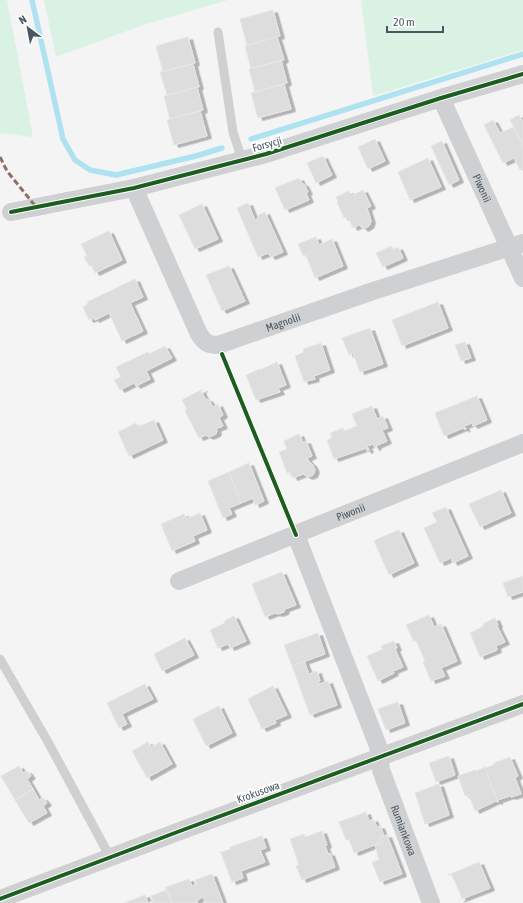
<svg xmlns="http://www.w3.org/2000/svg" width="523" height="903" font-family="'Asap Condensed',sans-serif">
<defs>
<filter id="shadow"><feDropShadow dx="4.5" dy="2.5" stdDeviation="0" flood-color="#0004"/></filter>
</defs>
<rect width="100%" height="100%" fill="#f4f4f4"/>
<path fill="#d9f2e3" d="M0 0H7L33 137 0 133Z
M44 0H228L143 25 56 57Z
M361 0H523V50L373 96Z"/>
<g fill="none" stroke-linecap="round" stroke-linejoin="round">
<path stroke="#aee2f0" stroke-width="5.5" d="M32 0 63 139 75 160 90 170 116 175 196 156 222 148
M251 139 523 54"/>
</g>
<path fill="#ddddde" stroke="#e5e6e7" filter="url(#shadow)" d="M273 10 280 36 247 45 240 19Z
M188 37 195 63 163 72 156 46Z
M277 37 284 60 251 69 245 46Z
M281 60 287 83 255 92 249 69Z
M193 64 199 87 167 95 160 72Z
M284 84 291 109 258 118 251 93Z
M197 87 203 110 170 119 164 96Z
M200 111 207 136 174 145 167 120Z
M519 115 523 122V145L510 120Z
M493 120 500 133 514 127 523 145V168L520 170 514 158 503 163 484 125Z
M375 139 385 161 368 169 358 147Z
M442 141 459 180 449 185 431 146Z
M323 156 332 175 316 183 307 163Z
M428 158 441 187 410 200 398 172Z
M299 178 302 184H304L308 192 306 193 309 200 285 210 275 188Z
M363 190 371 206 367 208 371 221 369 226 364 229 359 225 353 228 348 217 344 218 337 202 338 201 336 197 349 191 351 196Z
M248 203 255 220 259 218 257 216 265 212 283 252 271 257 268 253 258 257 237 208Z
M202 204 218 239 195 249 179 215Z
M109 231 122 260 95 273 91 265 89 266 84 257 87 256 81 244Z
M316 237 319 245 332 239 343 266 315 278 306 255 303 256 298 244Z
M391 246 393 250 398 247 403 258 383 267 376 253Z
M229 266 245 301 222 311 206 275Z
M135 279 143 297 130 303 143 331 122 341 109 313 95 320 94 318 89 320 83 307 88 304 87 302Z
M438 302 448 328 402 346 392 320Z
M370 328 383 364 360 372 353 353 349 355 342 338Z
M465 342 471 358 461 361 455 345Z
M321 343 330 370 314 376 315 379 304 382 295 356 304 352 303 349Z
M165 346 172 358 146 371 150 379 136 386 134 383 120 390 114 380 121 377 116 367 148 352 149 354Z
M277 362 286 385 278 388 280 392 256 400 246 375 260 369V370Z
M203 389 201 391 206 400 208 399 213 407 218 404 223 415 219 418 223 426 216 429 217 431 216 434 209 437 206 435 199 438 185 411 187 409 182 400Z
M477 396 487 420 473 426 472 423 464 426 466 429H464L463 428 444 436 435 413Z
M372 406 377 419 383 416 388 428 382 430 387 441 376 446 377 447 375 448 373 444 367 446 369 450 367 451 366 448 334 459 327 440 332 438 330 433 343 428 344 431 357 426 352 414Z
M154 420 163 440 129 456 118 432 136 423 138 427Z
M299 434 303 442 306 441 312 456 307 458 309 462 312 464 315 470 313 475 308 477 303 474 293 478 290 472 287 473 279 452 287 449 284 441Z
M249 463 264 501 255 505 253 498 241 503 229 472Z
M229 472 241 503 229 508 232 514 223 518 208 481Z
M501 490 511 513 480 527 469 504Z
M446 507 468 556 453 563 451 558 440 563 424 528 437 522 432 513Z
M200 513 207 530 193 536 195 541 172 551 161 524 184 514 186 519Z
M399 530 414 563 389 575 374 541 377 539Z
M282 572 296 605 285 609 284 612 278 614 275 613 265 617 252 584Z
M523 576V592L508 597 503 583Z
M429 615 434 627 441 624 457 661 441 668 445 676 431 681 423 662 425 661 416 640 414 642 406 625Z
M234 616 246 641 230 648 228 644 218 648 210 630 225 623 224 621Z
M495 618 498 625 497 626 505 642 496 646 497 650 480 657 470 633 484 626 483 624Z
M318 633 325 654 292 666 284 645Z
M185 638 194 655 162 671 154 654Z
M394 641 397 648 395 649 403 667 393 671 394 673 378 681 367 656 383 649 381 646Z
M304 661 309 674 317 671 320 681H318L319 684 328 681 337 705 310 715 292 666Z
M145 684 153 699 122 714 127 724 119 728 107 703Z
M273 686 287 715 275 720 276 723 262 729 248 699Z
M398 702 405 723 386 730 378 709Z
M219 706 232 733 206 746 193 719Z
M148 742 151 747 160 742 172 764 147 778 132 751Z
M449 756 455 775 436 782 429 763Z
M510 757 518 776 515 778 521 794 511 797 510 796 498 800V802L484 766 485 768 494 765V763Z
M19 766 23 773 27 771 31 776 27 779 33 789 15 800 1 776Z
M484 766 498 802 496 801 475 811 469 795 465 796 458 776 475 770 476 771 484 768Z
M439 784 449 815 425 824 415 793Z
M33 789 39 800 43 798 47 803 43 806 47 813 29 823 15 800Z
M366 812 369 821 373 819 377 827 380 826 384 836 380 837 382 842 354 853 349 839 346 840 339 822Z
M322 831 327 845 325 846 328 854 330 853 335 867 302 880 296 866 299 865 290 839 304 834 305 837Z
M387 835 402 874 380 882 372 862 379 860 375 845 382 842 380 837Z
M262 836 266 848 260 850 265 862 241 871 243 878 232 882 220 851 222 852 231 849 230 847Z
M479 862 490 888 459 900 462 898 452 875H448Z
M212 874 223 903H206L203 897 197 900 198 902 196 903H172L166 887 189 879 192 886 197 884 195 880Z
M165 887 172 903H124L145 895 148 903 153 901 151 896 166 890Z"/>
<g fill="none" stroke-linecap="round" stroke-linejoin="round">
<path stroke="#ced0d2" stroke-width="9" d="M218 32 233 132 242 160
M0 659 48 742 110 857"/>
<g stroke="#ced0d2" stroke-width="18">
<path id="s1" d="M441 98 523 278"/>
<path id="s2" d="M134 188 199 334C204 342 208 345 218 345L373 291 523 243"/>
<path d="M11 212 134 188 266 154 441 98 523 74"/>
<path id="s3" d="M296 535 378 746 381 770 431 903"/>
<path id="s4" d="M179 581 523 443"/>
<path d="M0 899 180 831 523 704"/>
</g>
<path stroke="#8d6e63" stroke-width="3" stroke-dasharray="6 3" stroke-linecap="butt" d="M0 157 7 171 36 207"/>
<defs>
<path id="cycleway" d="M11 212 134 188 266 154 441 98 523 74
M222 354 296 535
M0 899 180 831 523 704"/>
</defs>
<use href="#cycleway" stroke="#fff" stroke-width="6"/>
<use href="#cycleway" stroke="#1b5e20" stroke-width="4"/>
</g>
<g text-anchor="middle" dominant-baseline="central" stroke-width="4" stroke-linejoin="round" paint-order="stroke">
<g font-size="11" fill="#4a5661" stroke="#fff">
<text transform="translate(267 144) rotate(-16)">Forsycji</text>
<text stroke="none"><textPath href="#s1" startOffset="99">Piwonii</textPath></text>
<text stroke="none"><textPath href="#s2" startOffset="252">Magnolii</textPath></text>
<text stroke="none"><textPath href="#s4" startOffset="185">Piwonii</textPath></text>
<text transform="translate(258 792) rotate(-20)">Krokusowa</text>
<text stroke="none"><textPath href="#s3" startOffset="315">Rumiankowa</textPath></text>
</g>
</g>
<g transform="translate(28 28) rotate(328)" stroke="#ffffff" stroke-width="3" paint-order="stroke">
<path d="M0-3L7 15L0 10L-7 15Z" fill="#4a5661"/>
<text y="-6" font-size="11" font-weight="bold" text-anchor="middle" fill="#4a5661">N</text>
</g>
<path d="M387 26v6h56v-6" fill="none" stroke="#4a5661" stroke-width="2"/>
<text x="393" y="26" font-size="12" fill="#4a5661" stroke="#ffffff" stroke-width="3" paint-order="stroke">20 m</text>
</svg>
